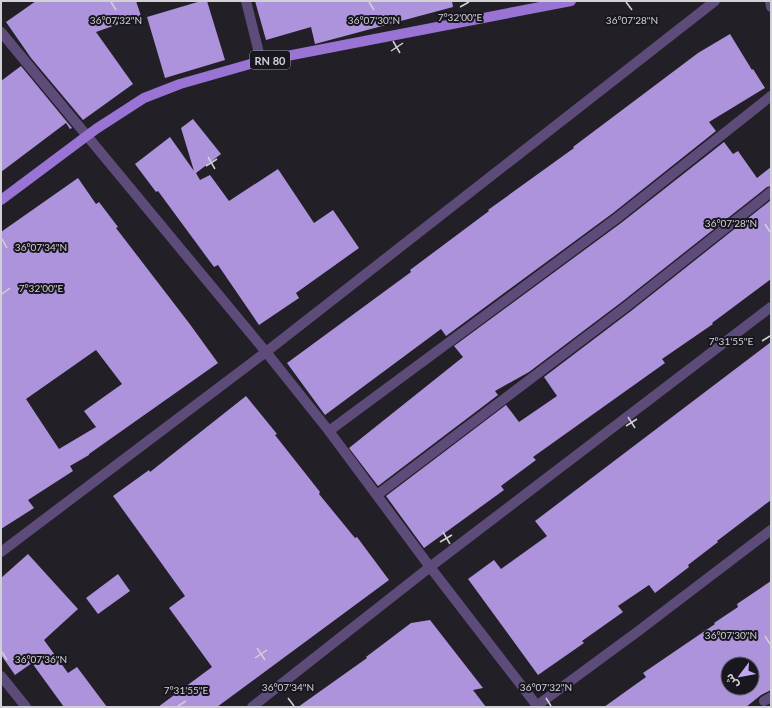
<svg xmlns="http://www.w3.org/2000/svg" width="772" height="708" font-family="Lato,'Noto Sans Arabic',sans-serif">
<rect width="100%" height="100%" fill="#221f27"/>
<path fill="#ad92dc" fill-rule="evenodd" d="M36 1H136L141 16 96 32 133 84 83 120 31 58 6 22Z
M201 1H207L225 60 165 78 147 17Z
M255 1H452L453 7 315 44 311 27 266 40Z
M730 34 752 70 753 69 765 88 709 122 716 131 613 213 446 336 441 329 325 415 287 363 411 272 410 270 489 211 488 210 574 148 573 147 698 53Z
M21 66 72 128 70 129 66 123 1 172V81Z
M193 119 221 154 196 173 200 180 210 175 229 201 278 169 314 223 333 210 359 248 296 293 299 298 259 325 218 265 214 267 158 191 156 192 135 164 170 137 194 171 181 128Z
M724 142 733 154 738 151 757 178 771 167V186L767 187 623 301 529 372 495 391 498 395 378 486 349 448 463 357 454 346 621 223Z
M78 178 96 204 99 202 118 227 116 228 189 323 218 363 89 454V455L70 466 73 471 28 500 34 508 1 529V232ZM96 350 122 384 84 411 96 427 59 449 26 399Z
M771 200V279L712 323 713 324 662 359 665 363 533 457 536 460 501 486 504 490 424 548 386 496 506 405 519 422 557 396 544 377 631 311Z
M771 342V500L717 541 718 542 688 565 689 567 655 593 649 585 618 606 623 612 582 641 584 643 538 675 468 579 494 560 501 569 547 536 535 521Z
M246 396 277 434 275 435 320 492 319 494 355 538 357 537 389 580 217 707H158L212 667 169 608 185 596 113 496 149 470 150 472Z
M28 554 78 609 44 640 68 673 77 667 107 707H64L32 663 15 675 1 655V578Z
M118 574 130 591 98 614 86 598Z
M771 581V690L761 695 746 707H604L646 677 643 673 715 624 714 623 738 607 737 604ZM728 664H752V688H728Z
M430 620 483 688 473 690 486 707H298L367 658 366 657 411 623Z"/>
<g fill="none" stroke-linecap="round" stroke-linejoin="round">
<path stroke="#5d4c7a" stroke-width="10" d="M246 1 261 61
M770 1 771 7
M1 32 266 352 329 431 430 567 538 707
M329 431 617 218 771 96
M377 495 627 306 771 192
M1 552 266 352 715 1
M1 676 26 707
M764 701 771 697
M252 707 430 567 771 307
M535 707 637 632 771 530"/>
<path stroke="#9974d5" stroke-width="10" d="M1 200 96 129 144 98 180 84 261 61 571 1"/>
</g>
<path fill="none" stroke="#d2d1d6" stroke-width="1.5" d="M111 2 116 10M369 2 374 10M626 2 632 10M460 7 469 2M393 41 400 53M391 51 403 43M208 157 215 169M206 166 217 159M765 224 770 232M2 239 7 248M2 294 10 288M762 341 770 336M628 417 635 428M626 426 637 419M443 532 450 544M440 542 452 535M765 636 770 644M257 648 265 660M2 652 7 660M255 658 267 650M288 698 294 706M546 698 551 706M178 706 186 701"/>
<g text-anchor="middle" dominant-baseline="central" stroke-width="4" stroke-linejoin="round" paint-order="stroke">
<rect fill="#18161e" stroke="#9a999f" stroke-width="1" x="250" y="51" width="40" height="18" rx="3"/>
<g font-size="11" font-weight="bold" fill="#d2d1d6">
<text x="270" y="60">RN 80</text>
</g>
</g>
<g font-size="10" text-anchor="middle" fill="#d2d1d6" stroke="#18161e" stroke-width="4" stroke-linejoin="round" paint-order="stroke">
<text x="460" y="21">7°32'00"E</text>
<text x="632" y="24">36°07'28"N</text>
<text x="116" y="24">36°07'32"N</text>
<text x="374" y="24">36°07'30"N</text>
<text x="731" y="227">36°07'28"N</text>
<text x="41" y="251">36°07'34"N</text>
<text x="41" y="292">7°32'00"E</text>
<text x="731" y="345">7°31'55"E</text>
<text x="731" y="639">36°07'30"N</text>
<text x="41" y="663">36°07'36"N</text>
<text x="288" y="691">36°07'34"N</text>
<text x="546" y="691">36°07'32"N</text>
<text x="186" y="694">7°31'55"E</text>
</g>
<rect width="772" height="708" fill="none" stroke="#d2d1d6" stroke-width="4"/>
<g transform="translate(740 676) rotate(238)"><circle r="19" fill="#18161e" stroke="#626168"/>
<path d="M0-3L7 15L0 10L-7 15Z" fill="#c2a8f2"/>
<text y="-6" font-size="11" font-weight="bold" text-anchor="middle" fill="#d2d1d6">ش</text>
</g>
</svg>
